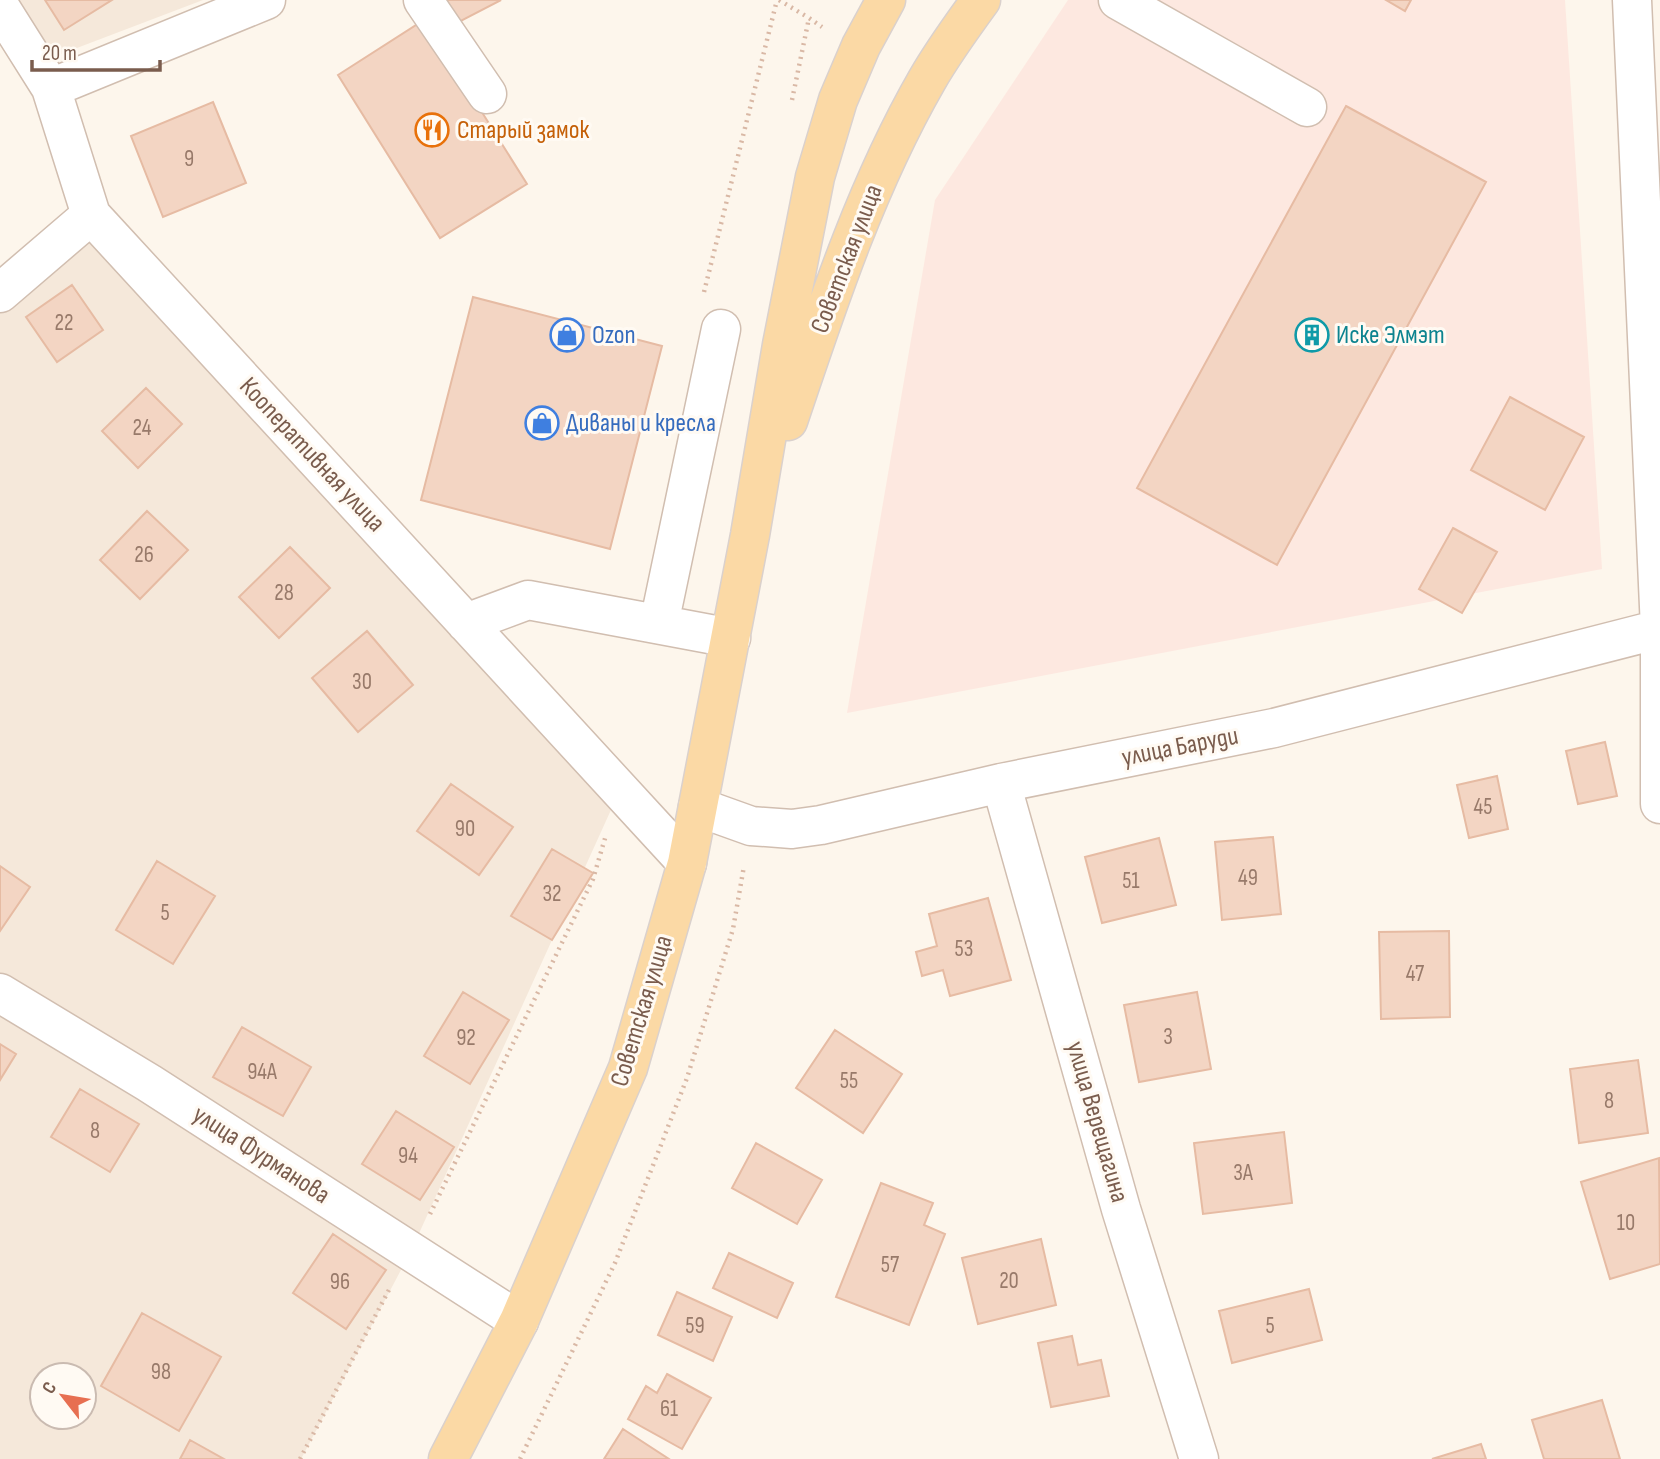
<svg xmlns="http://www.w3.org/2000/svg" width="1660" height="1459" font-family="'Sofia Sans Condensed',sans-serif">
<rect width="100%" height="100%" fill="#fdf6ec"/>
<path fill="#f5e8da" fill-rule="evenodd" d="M3 0H203L48 59Z
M91 215 620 790 411 1251 301 1459H0V293ZM42 1375H84V1417H42Z"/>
<path fill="#fde8e0" d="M1068 0H1565L1602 569 847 713 935 200Z"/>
<path fill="#f3d5c3" stroke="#e6bba3" stroke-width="2" d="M45 0H112L64 30Z
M443 0H501L455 24Z
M1386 0H1411L1405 11Z
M424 20 527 184 440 238 338 75Z
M213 102 246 183 163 217 131 136Z
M1346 106 1486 182 1277 565 1137 488Z
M72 285 103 330 57 362 26 317Z
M473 297 662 346 610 549 421 500Z
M146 388 182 424 138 468 102 431Z
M1510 397 1584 437 1545 510 1471 470Z
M147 511 188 550 140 599 100 560Z
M1453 528 1497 552 1462 613 1419 589Z
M290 547 330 588 279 638 239 597Z
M367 631 413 685 358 732 312 678Z
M1605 742 1617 796 1578 804 1566 751Z
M1497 776 1508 829 1469 838 1457 785Z
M451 784 513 827 479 875 417 831Z
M1273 837 1281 914 1222 920 1215 842Z
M1159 838 1176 905 1102 923 1085 857Z
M552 849 593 873 552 940 511 916Z
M157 861 215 896 173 964 116 930Z
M0 866 30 887 0 931Z
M988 898 1011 980 950 996 943 970 922 976 916 952 937 946 929 914Z
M1449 931 1450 1017 1381 1019 1379 932Z
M463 992 509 1020 470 1084 424 1056Z
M1197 992 1211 1069 1139 1082 1124 1005Z
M242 1027 311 1067 283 1116 213 1077Z
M835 1030 902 1074 863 1133 796 1088Z
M0 1044 16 1054 0 1080Z
M1638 1060 1648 1133 1579 1143 1570 1069Z
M80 1089 139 1124 110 1172 51 1137Z
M396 1111 454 1147 420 1200 362 1164Z
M1284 1132 1292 1203 1203 1214 1194 1143Z
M756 1143 822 1180 797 1224 732 1188Z
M1659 1158 1660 1264 1610 1279 1581 1182Z
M881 1183 933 1203 924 1225 945 1234 909 1325 836 1297Z
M333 1234 386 1270 346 1329 293 1293Z
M1041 1239 1056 1305 978 1324 962 1258Z
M729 1253 793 1283 777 1318 713 1288Z
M1309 1289 1322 1340 1232 1363 1219 1311Z
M677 1292 732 1317 713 1361 658 1335Z
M142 1313 221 1357 179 1431 101 1386Z
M1072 1336 1078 1365 1101 1360 1109 1396 1051 1407 1038 1343Z
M667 1374 711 1398 682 1449 628 1419 646 1386 657 1393Z
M1602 1400 1620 1459H1544L1532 1420Z
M623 1429 669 1459H604Z
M190 1440 224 1459H180Z
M1481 1444 1486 1459H1432Z"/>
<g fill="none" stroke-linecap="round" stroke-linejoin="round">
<defs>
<path id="minor" d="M423 0 487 94
M1118 0 1307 107
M1632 0 1660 629V804
M0 7 51 88 91 215 687 863
M51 88 266 0
M0 293 91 215
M466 623 528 600 731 638
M659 624 721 329
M1001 783 1121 1209 1199 1459
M698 807 751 826 792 829 821 825 1001 783 1274 728 1660 629
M0 993 149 1083 519 1321"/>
<path id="major" d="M788 421C827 305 866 186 927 80 943 52 962 26 981 0
M448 1459 519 1321 628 1068 687 863 750 535 782 345 815 177 838 100 861 46 886 0"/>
</defs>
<use href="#minor" stroke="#d1beb0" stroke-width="41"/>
<use href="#major" stroke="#dad1cd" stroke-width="41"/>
<path stroke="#d9b8a5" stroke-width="4.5" stroke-dasharray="2 5" stroke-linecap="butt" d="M779 0 809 18
M792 100 809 18 822 27
M704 292 777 0
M430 1214 593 879 606 835
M300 1459 391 1286
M520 1459 615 1263 687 1078 733 929 744 866"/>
<use href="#minor" stroke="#fff" stroke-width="38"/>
<use href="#major" stroke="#fbd9a5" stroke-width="38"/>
</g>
<defs>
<symbol id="restaurant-ring" viewBox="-11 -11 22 22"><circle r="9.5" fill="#fffaf3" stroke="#e8710a" stroke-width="1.5"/><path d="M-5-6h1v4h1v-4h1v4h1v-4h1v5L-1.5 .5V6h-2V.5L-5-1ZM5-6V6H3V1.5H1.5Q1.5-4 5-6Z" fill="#e8710a"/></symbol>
<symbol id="shop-ring" viewBox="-11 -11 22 22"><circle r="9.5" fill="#fffaf3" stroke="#3f7fe0" stroke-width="1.5"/><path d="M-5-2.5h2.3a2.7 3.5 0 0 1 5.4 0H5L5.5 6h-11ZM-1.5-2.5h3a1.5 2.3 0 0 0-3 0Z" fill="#3f7fe0"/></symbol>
<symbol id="building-ring" viewBox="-11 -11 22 22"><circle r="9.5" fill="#fffaf3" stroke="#0f9aa8" stroke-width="1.5"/><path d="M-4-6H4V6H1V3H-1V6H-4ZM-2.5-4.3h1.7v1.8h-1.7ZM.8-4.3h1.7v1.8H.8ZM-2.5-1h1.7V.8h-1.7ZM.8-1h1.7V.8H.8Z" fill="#0f9aa8"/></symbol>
</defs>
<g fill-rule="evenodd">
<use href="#restaurant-ring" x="413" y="111" width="38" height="38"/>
<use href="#shop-ring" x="548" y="316" width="38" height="38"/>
<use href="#building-ring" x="1293" y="316" width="38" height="38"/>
<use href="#shop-ring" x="523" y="404" width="38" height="38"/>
</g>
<g text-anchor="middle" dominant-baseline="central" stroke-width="6" stroke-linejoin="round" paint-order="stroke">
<g font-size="23" fill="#987a6a">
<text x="189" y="159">9</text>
<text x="64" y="323">22</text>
<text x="142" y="428">24</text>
<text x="144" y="555">26</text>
<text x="284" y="593">28</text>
<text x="362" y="682">30</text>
<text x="1483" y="807">45</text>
<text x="465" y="829">90</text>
<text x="1248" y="878">49</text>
<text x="1131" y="881">51</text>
<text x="552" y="894">32</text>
<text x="165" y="913">5</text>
<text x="964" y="949">53</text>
<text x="1415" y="974">47</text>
<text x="1168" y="1037">3</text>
<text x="466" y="1038">92</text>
<text x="262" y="1072">94А</text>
<text x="849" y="1081">55</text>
<text x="1609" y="1101">8</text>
<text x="95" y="1131">8</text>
<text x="408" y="1156">94</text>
<text x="1243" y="1173">3А</text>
<text x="1626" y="1223">10</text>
<text x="890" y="1265">57</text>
<text x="1009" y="1281">20</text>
<text x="340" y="1282">96</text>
<text x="695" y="1326">59</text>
<text x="1270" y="1326">5</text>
<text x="161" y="1372">98</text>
<text x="669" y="1409">61</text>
</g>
<g font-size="26" fill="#c56008" stroke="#fffaf3" text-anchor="start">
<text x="457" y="130">Старый замок</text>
</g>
<g font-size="26" fill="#7a5c4d" stroke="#fffaf3">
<text transform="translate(847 259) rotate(-69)">Советская улица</text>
<text transform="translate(312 455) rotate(47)">Кооперативная улица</text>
<text transform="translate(1180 747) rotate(-11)">улица Баруди</text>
<text transform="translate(642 1011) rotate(-73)">Советская улица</text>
<text transform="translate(1097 1122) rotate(74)">улица Верещагина</text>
<text transform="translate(261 1155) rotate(33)">улица Фурманова</text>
</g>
<g font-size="26" fill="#366cbe" stroke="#fffaf3" text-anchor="start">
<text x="592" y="335">Ozon</text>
<text x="566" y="423">Диваны и кресла</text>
</g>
<g font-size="26" fill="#0d838f" stroke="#fffaf3" text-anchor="start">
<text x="1336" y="335">Иске Элмэт</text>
</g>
</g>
<g transform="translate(63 1396) rotate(301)"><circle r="33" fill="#fffaf3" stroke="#cabbb1" stroke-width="2"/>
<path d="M0-5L12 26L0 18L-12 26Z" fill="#e76f51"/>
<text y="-10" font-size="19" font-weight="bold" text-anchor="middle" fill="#7a5c4d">С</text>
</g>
<path d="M32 60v10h128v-10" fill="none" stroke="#7a5c4d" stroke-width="3.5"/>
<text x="42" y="60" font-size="21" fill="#7a5c4d" stroke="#fffaf3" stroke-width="5" paint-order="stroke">20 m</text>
</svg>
